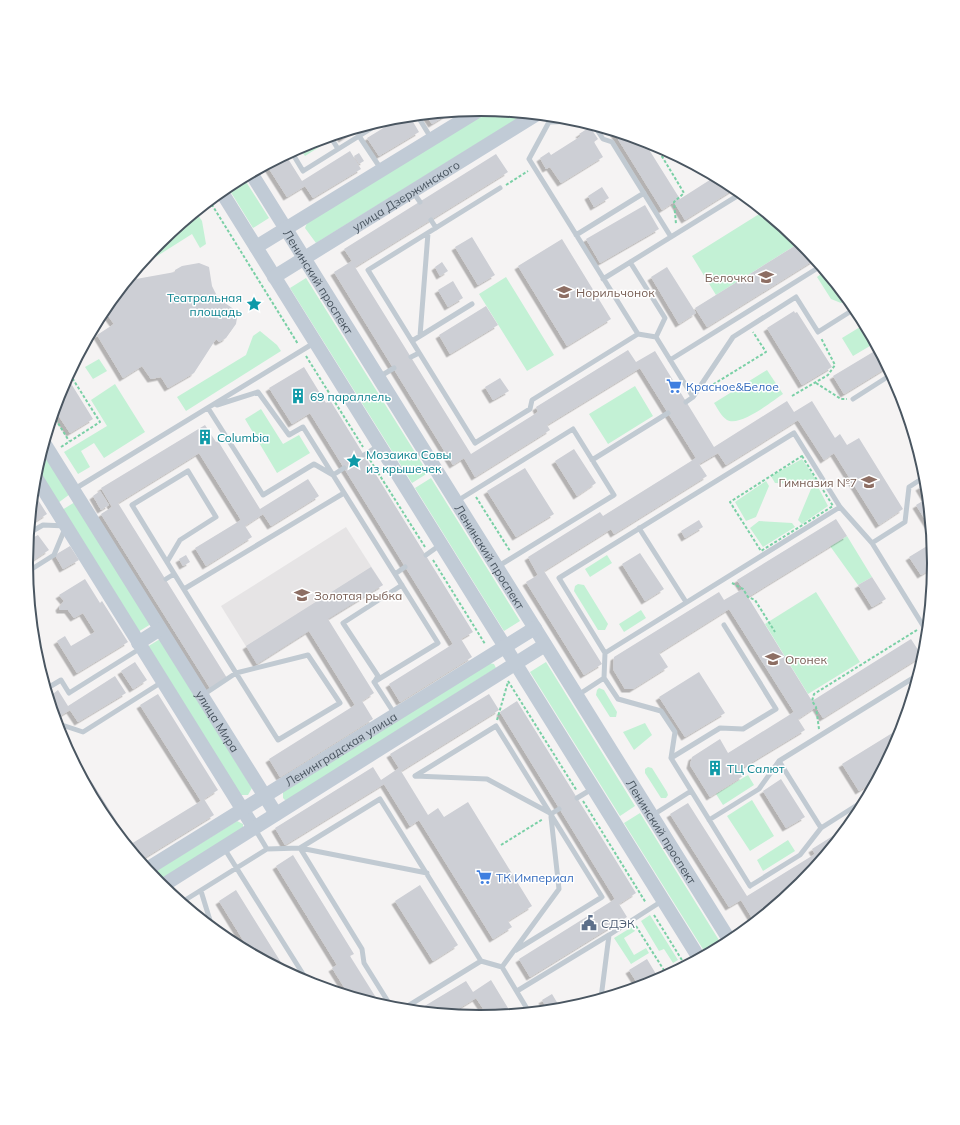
<svg xmlns="http://www.w3.org/2000/svg" width="960" height="1125" font-family="Mulish,sans-serif">
<defs>
<filter id="shadow"><feDropShadow dx="-3.5" dy="3.5" stdDeviation="0" flood-color="#0004"/></filter>
</defs>
<rect width="100%" height="100%" fill="#f5f3f3"/>
<path fill="#e6e4e5" d="M346 527 383 585 257 664 221 606Z"/>
<path fill="#c3f1d5" d="M489 109 514 112 517 119 316 243 305 228 307 223Z
M321 139 324 144 305 156 299 147Z
M243 177 269 218 253 228 227 186Z
M764 211 787 230 796 245 716 295 692 256Z
M196 212 202 221 206 244 200 248 192 234 135 270 159 241Z
M825 271 849 300 841 303 831 299 817 277Z
M506 277 554 355 527 371 479 294Z
M306 278 428 473 412 483 290 288Z
M865 324 875 343 853 356 842 338Z
M260 331 277 345 281 351 186 411 177 397 246 355 253 336Z
M99 359 107 371 93 379 85 367Z
M767 370 783 394C771 402 740 427 727 420 721 416 718 409 714 403Z
M115 384 145 432 104 458 94 443 81 451 90 467 78 474 64 452 107 426 91 400Z
M635 386 653 416 608 444 589 414Z
M261 409 283 444 299 435 310 453 277 473 245 419Z
M42 449 70 494 58 503 36 468Z
M802 459 816 480 809 484 775 483 771 476Z
M431 478 520 621 504 631 415 488Z
M766 481 769 486 756 517 746 521 735 502Z
M817 485 828 506 802 524 798 520 811 489Z
M75 502 151 624 138 632 62 510Z
M759 521 792 523 795 527 763 547 750 528Z
M847 536 872 577 858 585 830 546Z
M607 555 612 563 590 577 585 569Z
M578 584 584 585 608 624 605 630H598L574 591 575 586Z
M816 592 860 662 808 694 765 624Z
M641 610 646 618 624 632 619 624Z
M160 639 252 788 248 795H240L147 647Z
M546 662 635 806 620 816 530 672Z
M489 663 494 664 496 668 286 801 283 798V792Z
M599 688 604 690 617 712 616 717H610L596 695 597 690Z
M645 723 652 735 634 750 623 732Z
M648 767 652 768 667 792 668 795 666 798H661L645 773V769Z
M748 775 754 785 723 805 716 794Z
M752 800 774 836 750 851 727 816Z
M640 813 722 945 706 954 624 823Z
M237 821 243 824V828L158 883 151 874Z
M788 840 795 851 763 871 757 860Z
M650 915 678 960 673 963 664 949 659 951 641 921Z
M632 927 635 931 624 938 634 955 646 948 649 953 631 964 614 938Z"/>
<path fill="#cdcfd5" filter="url(#shadow)" d="M453 111 432 124 425 114Z
M409 115 419 132 379 156 367 138 403 116Z
M361 127 342 139 339 133Z
M590 127 598 139 594 142 603 157 561 183 550 167 546 169 540 158 549 152 551 155 581 136 579 134Z
M613 131 643 140 680 199 716 176 736 188 685 220 674 202 662 210Z
M350 151 361 169 313 198 305 186 287 197 266 164 285 154 302 181Z
M359 153 364 161 359 164 354 156Z
M496 154 508 172 355 267 471 454 538 412 536 407 628 350 636 362 655 351 714 447 787 401 794 412 812 401 835 438 840 434 847 445 859 438 903 509 879 525 834 453 824 460 798 420 726 465 718 453 699 464 707 476 614 534 611 529 544 571 602 664 584 675 526 582 538 575 528 557 600 512 603 516 696 458 640 368 547 425 550 430 475 477 464 458 453 465 334 272 352 261 344 249Z
M602 187 609 198 594 207 588 196Z
M645 205 659 229 600 263 586 239Z
M472 237 495 275 478 285 455 247Z
M562 239 611 319 567 346 518 266Z
M801 242 816 259 707 327 695 308Z
M442 262 448 271 440 276 435 267Z
M199 263 209 267 212 286 216 294 222 301 238 312 236 324 226 338 219 342 216 339 194 373 168 388 161 377 151 379 142 366 123 378 97 335 114 324 106 313 113 302 112 299 118 292 136 279 175 272V270L182 266Z
M667 267 696 313 679 324 651 277Z
M453 281 463 298 448 307 438 290Z
M486 306 498 325 450 354 439 335Z
M794 311 795 313 797 312 832 367 802 385 767 328Z
M878 349 888 367 844 394 833 376Z
M304 367 326 403 330 400 473 632 461 639 472 657 400 702 389 684 453 644 310 413 292 424 269 388Z
M67 377 93 419 70 433 54 409 61 389Z
M500 378 509 391 493 400 485 387Z
M205 425 216 442 218 441 260 509 308 479 319 496 271 526 263 514 245 526 252 537 206 566 195 548 241 520 199 453 118 503 227 678 210 688 101 514 112 507 101 488Z
M574 449 596 483 577 496 555 461Z
M525 468 554 514 516 537 487 491Z
M926 483 928 497 931 529 916 505 926 499 919 487Z
M100 491 109 505 101 510 93 496Z
M33 492 47 514 30 525 32 499Z
M836 519 847 536 748 597 812 701 911 639 922 656 823 718 816 707 798 719 805 730 739 770 743 776 710 797 690 765 692 757 720 739 728 753 794 712 729 609 659 653 668 667 633 689H625L613 669 614 657 719 592 724 600 743 589 737 580Z
M699 520 703 527 685 538 681 531Z
M38 535 49 550 26 565 28 540Z
M932 543 934 567 921 575 909 557Z
M70 546 79 560 63 569 55 555Z
M640 553 664 589 645 601 622 564Z
M186 555 190 562 183 566 179 559Z
M371 567 383 585 328 619 374 693 362 701 373 719 280 777 269 759 355 705 309 631 257 664 246 646Z
M872 577 886 599 872 607 858 585Z
M85 579 100 603 102 601 128 642 77 673 57 641 65 636 71 646 95 632 83 613 74 618 68 610H60L59 607 64 601 59 595Z
M135 662 147 680 133 689 121 671Z
M699 672 725 713 685 737 659 697Z
M115 676 126 693 78 722 70 710 55 719 49 697 58 690 68 706Z
M158 694 218 790 204 799 214 815 141 860 134 848 131 850 102 815 83 779 88 776 131 844 201 801 140 705Z
M489 694 499 710 401 771 428 815 438 808 444 817 468 802 532 906 508 921 512 927 493 939 419 820 410 826 384 784 285 845 275 828 373 767 381 780 399 768 390 754Z
M517 701 636 893 619 904 627 917 530 977 519 959 615 899 500 712Z
M902 727 899 736 876 780 859 791 842 764Z
M781 779 805 817 786 828 763 791Z
M688 803 747 896 815 854 812 849 847 827 801 884 780 901 752 918 741 900 729 907 670 814Z
M293 855 354 954 350 956 380 1004 349 995 332 968 337 965 276 866Z
M420 885 458 945 433 961 395 901Z
M236 890 287 972 251 953 219 901Z
M647 959 659 979 639 986 629 970Z
M491 980 511 1013 488 1016 476 998 450 1014 418 1010 466 981 473 992Z
M552 994 561 1009 548 1010 542 1000Z"/>
<g fill="none" stroke-linecap="round" stroke-linejoin="round">
<path stroke="#7ad0a6" stroke-width="2" stroke-dasharray="3 2" stroke-linecap="butt" d="M654 143 684 193 674 202 676 224
M506 185 528 171
M209 200 298 344
M306 356 363 447
M816 383 841 399H847
M709 387 766 352 753 332
M792 396 828 375 835 365 821 338
M53 415 69 441
M61 447 100 422 69 373
M802 456 833 506 761 551 730 502Z
M370 460 425 547
M476 497 510 551
M433 560 485 644
M732 583 743 589 748 597 755 600 775 632
M925 614 929 612
M508 681 577 791
M497 720 508 682
M819 729 816 707 812 701 814 694 917 630
M583 801 646 903
M501 845 543 819
M654 915 685 965
M636 926 667 975"/>
<path stroke="#c1cad2" stroke-width="5" d="M417 115 431 138
M545 115 549 122
M549 122 529 159 638 334
M549 122 580 121
M594 125 603 139 612 142 671 237
M330 136 338 149
M359 136 381 169
M291 151 303 171 388 118
M500 188 368 270 475 443 530 409 532 400 638 334 656 337 693 397
M413 192 420 202
M431 220 436 228
M576 235 644 193
M630 262 665 318 656 337
M603 279 742 193
M420 336 428 233
M412 341 472 304
M411 357 419 353
M670 360 821 266
M379 377 394 368
M853 399 889 376 894 379
M686 402 693 397 733 337 796 297 818 332 856 308
M217 405 258 392 289 435 303 427 333 475 344 468
M208 408 263 495 314 464 333 475 438 643 374 682
M364 455 378 446
M592 460 668 413
M73 490 314 343
M457 501 573 429 614 495 497 567
M639 528 686 602
M872 543 905 522 909 487 926 476
M426 555 440 545
M167 562 180 540 216 517 188 471 132 505C180 584 229 662 278 740L340 703 308 655 236 673 203 695
M27 572 54 555 66 526 43 525 29 533
M395 574 405 567
M166 579 174 574
M184 589 344 493
M724 625 776 709 743 729 720 728 671 758 750 886 800 855 821 828 865 800
M605 653 840 507
M604 678 618 699 661 711 675 732 671 758
M375 681 378 676 343 623 402 585
M374 682 394 713
M46 689 61 680 69 693 141 648
M578 695 604 678 605 653 559 578 794 433 840 507 872 543 927 632
M58 728 62 725 83 732 162 682
M779 761 821 828
M415 776 496 726 602 897 516 950
M415 776 487 779 550 813
M577 798 592 789
M551 814 559 809
M653 815 691 791
M709 820 759 789 779 761 918 675
M255 829 267 849 300 848 427 873
M224 848 308 982
M300 848 380 799 481 961 502 967 529 1012
M300 848 362 949 364 963 392 1008
M201 891 212 927
M182 902 267 849
M502 967 559 889 551 817
M517 991 609 935
M601 998 609 935 662 901
M403 1009 481 961"/>
<g stroke="#c1cbd6" stroke-width="14">
<path id="s1" d="M251 173 730 941"/>
<path d="M221 191 699 958"/>
<path d="M256 247 481 109"/>
<path id="s2" d="M274 277 537 114"/>
<path id="s3" d="M44 443 276 814"/>
<path d="M35 476 254 828"/>
<path d="M138 643 160 629"/>
<path id="s4" d="M147 869 535 628"/>
<path d="M162 886 545 645"/>
</g>
</g>
<defs>
<symbol id="school-bare" viewBox="-9 -9 18 18"><path d="M0-5L7-2L0 1L-7-2ZM-4 1L0 2.5L4 1V4Q0 6-4 4Z" fill="#8d6e63" stroke="#fff" stroke-width="2.5" paint-order="stroke"/></symbol>
<symbol id="sight-bare" viewBox="-9 -9 18 18"><path d="M0-6L1.8-2.2L6-1.7L2.9 1.2L3.7 5.4L0 3.3L-3.7 5.4L-2.9 1.2L-6-1.7L-1.8-2.2Z" fill="#0f9aa8" stroke="#fff" stroke-width="2.5" paint-order="stroke"/></symbol>
<symbol id="supermarket-bare" viewBox="-9 -9 18 18"><path d="M-6-5.5h2.5l.6 2H6L4.5 2H-2.5L-4.4-4H-6ZM-1.5 3.2a1.3 1.3 0 1 0 .1 0ZM3 3.2a1.3 1.3 0 1 0 .1 0Z" fill="#3f7fe0" stroke="#fff" stroke-width="2.5" paint-order="stroke"/></symbol>
<symbol id="building-bare" viewBox="-9 -9 18 18"><path d="M-4-6H4V6H1V3H-1V6H-4ZM-2.5-4.3h1.7v1.8h-1.7ZM.8-4.3h1.7v1.8H.8ZM-2.5-1h1.7V.8h-1.7ZM.8-1h1.7V.8H.8Z" fill="#0f9aa8" stroke="#fff" stroke-width="2.5" paint-order="stroke"/></symbol>
<symbol id="civic-bare" viewBox="-9 -9 18 18"><path d="M-.6-6.5H3V-4.5H.6V-3L4-1V1h2V6H-6V1h2V-1L-.6-3ZM-1.2 2.5V6h2.4V2.5Z" fill="#5c6f8a" stroke="#fff" stroke-width="2.5" paint-order="stroke"/></symbol>
</defs>
<g fill-rule="evenodd">
<use href="#school-bare" x="755" y="266" width="22" height="22"/>
<use href="#school-bare" x="553" y="281" width="22" height="22"/>
<use href="#sight-bare" x="243" y="293" width="22" height="22"/>
<use href="#supermarket-bare" x="663" y="375" width="22" height="22"/>
<use href="#building-bare" x="287" y="385" width="22" height="22"/>
<use href="#building-bare" x="194" y="426" width="22" height="22"/>
<use href="#sight-bare" x="343" y="450" width="22" height="22"/>
<use href="#school-bare" x="858" y="471" width="22" height="22"/>
<use href="#school-bare" x="291" y="584" width="22" height="22"/>
<use href="#school-bare" x="762" y="648" width="22" height="22"/>
<use href="#building-bare" x="704" y="757" width="22" height="22"/>
<use href="#supermarket-bare" x="473" y="866" width="22" height="22"/>
<use href="#civic-bare" x="578" y="912" width="22" height="22"/>
</g>
<g text-anchor="middle" dominant-baseline="central" stroke-width="3" stroke-linejoin="round" paint-order="stroke">
<g font-size="12" fill="#4a5661" stroke="#fff">
<text stroke="none"><textPath href="#s2" startOffset="155">улица Дзержинского</textPath></text>
<text stroke="none"><textPath href="#s1" startOffset="128">Ленинский проспект</textPath></text>
<text stroke="none"><textPath href="#s1" startOffset="452">Ленинский проспект</textPath></text>
<text stroke="none"><textPath href="#s3" startOffset="328">улица Мира</textPath></text>
<text stroke="none"><textPath href="#s4" startOffset="228">Ленинградская улица</textPath></text>
<text stroke="none"><textPath href="#s1" startOffset="776">Ленинский проспект</textPath></text>
</g>
<g font-size="12" fill="#785e54" stroke="#fff" text-anchor="start">
<text x="754" y="277" text-anchor="end">Белочка</text>
<text x="576" y="292">Норильчонок</text>
<text x="857" y="482" text-anchor="end">Гимназия №7</text>
<text x="314" y="595">Золотая рыбка</text>
<text x="785" y="659">Огонек</text>
</g>
<g font-size="12" fill="#0d838f" stroke="#fff" text-anchor="start">
<text x="242" y="297" text-anchor="end">Театральная<tspan x="242" dy="14">площадь</tspan></text>
<text x="310" y="396">69 параллель</text>
<text x="217" y="437">Columbia</text>
<text x="366" y="454">Мозаика Совы<tspan x="366" dy="14">из крышечек</tspan></text>
<text x="727" y="768">ТЦ Салют</text>
</g>
<g font-size="12" fill="#366cbe" stroke="#fff" text-anchor="start">
<text x="686" y="386">Красное&amp;Белое</text>
<text x="496" y="877">ТК Империал</text>
</g>
<g font-size="12" fill="#4e5e75" stroke="#fff" text-anchor="start">
<text x="601" y="923">СДЭК</text>
</g>
</g>
<path d="M0 0H960V1125H0ZM33 563a447 447 0 1 1 894 0a447 447 0 1 1-894 0Z" fill="#fff" fill-rule="evenodd"/>
<path fill="none" stroke="#4a5661" stroke-width="2" d="M33 563a447 447 0 1 1 894 0a447 447 0 1 1-894 0Z"/>
</svg>
